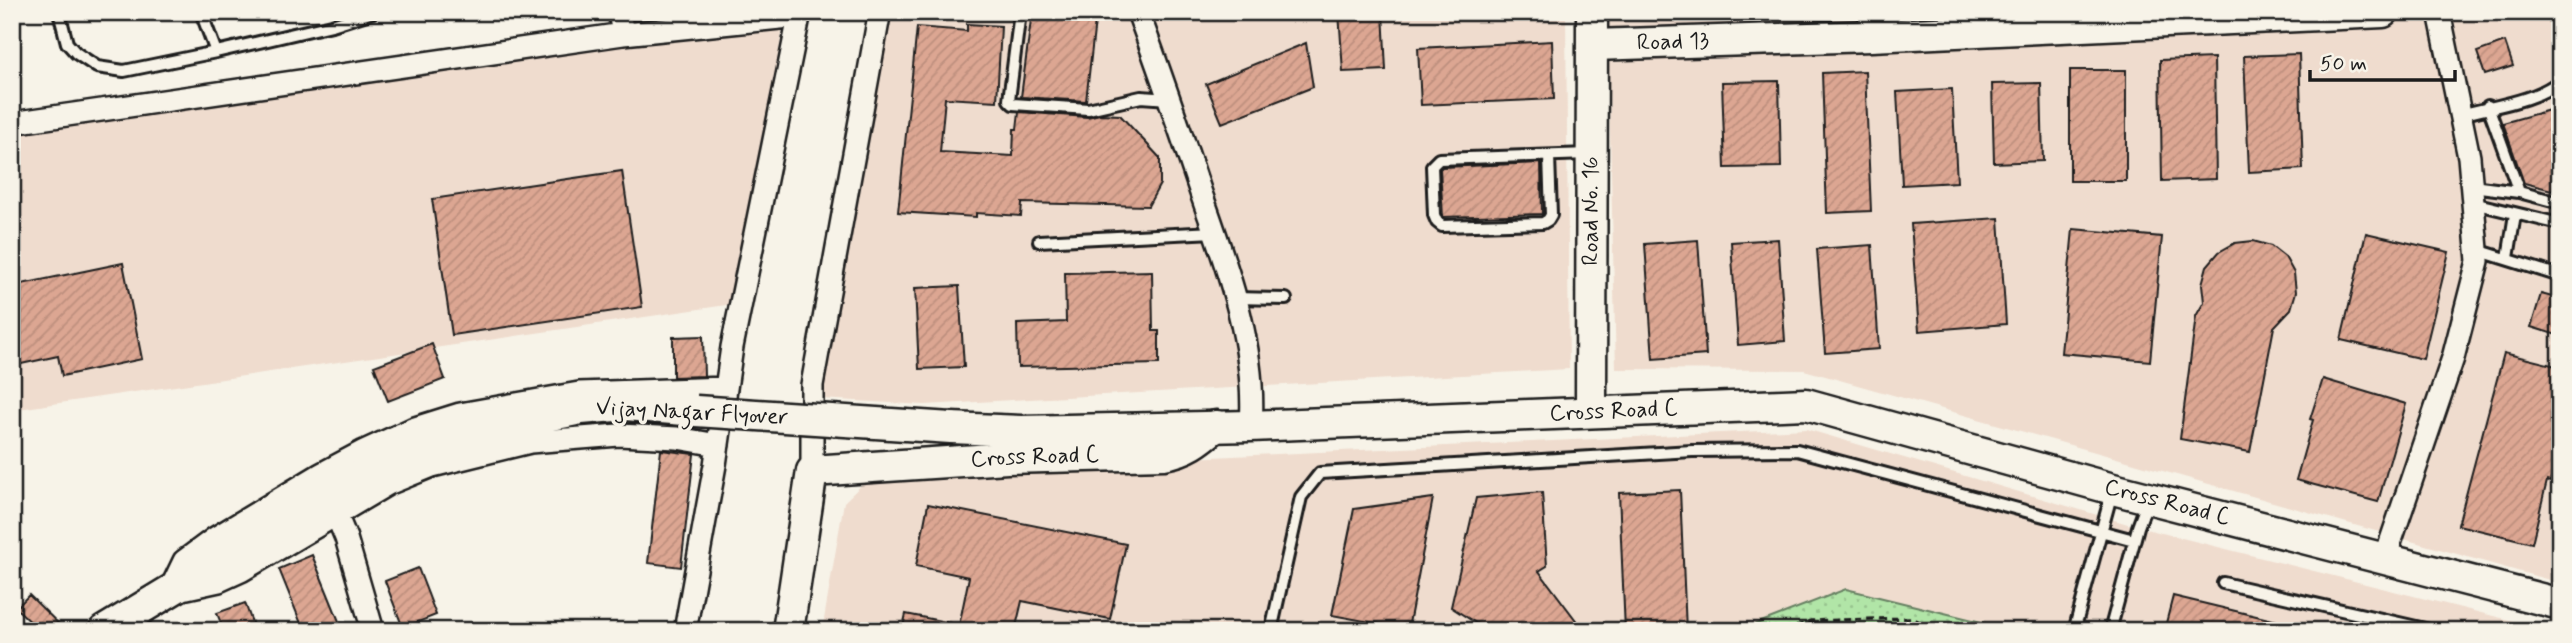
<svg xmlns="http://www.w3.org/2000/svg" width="2572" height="643" font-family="Mynerve,sans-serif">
<defs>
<pattern id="grass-dots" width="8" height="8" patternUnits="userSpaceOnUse" patternTransform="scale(1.75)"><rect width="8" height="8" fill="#b1e5a7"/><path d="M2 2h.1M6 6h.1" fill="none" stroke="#98c48f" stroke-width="1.8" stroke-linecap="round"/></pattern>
<pattern id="building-hatch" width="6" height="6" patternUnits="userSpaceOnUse" patternTransform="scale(1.75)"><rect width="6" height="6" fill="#dca692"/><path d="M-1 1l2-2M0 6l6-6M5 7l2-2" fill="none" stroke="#bc8e7d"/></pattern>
</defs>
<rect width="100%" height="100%" fill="#f7f3e8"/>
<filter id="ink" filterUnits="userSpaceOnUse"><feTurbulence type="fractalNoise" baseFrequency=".0143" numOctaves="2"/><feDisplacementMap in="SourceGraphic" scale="14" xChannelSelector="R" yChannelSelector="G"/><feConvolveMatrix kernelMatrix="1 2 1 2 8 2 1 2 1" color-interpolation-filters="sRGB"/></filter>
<g filter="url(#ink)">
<path fill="#efdcce" d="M888 12H1566L1569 369 925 405 821 399Z
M1607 12H2560V583L1804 370 1616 369Z
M784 19 740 303 12 410V132Z
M1806 429 2138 527 2553 631H822L844 502 874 473Z"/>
<path fill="url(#grass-dots)" stroke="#668062" stroke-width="2" d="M1846 589 2018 631H1738Z"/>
<path fill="url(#building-hatch)" stroke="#1c1c1c" stroke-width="2" d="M1032 12H1096L1086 101 1021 97Z
M1339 12H1383L1386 70 1343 72Z
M967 24 1001 26 997 101 945 98 940 152 1013 156 1014 129H1017L1019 112 1087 117 1100 114 1120 115 1160 158V184L1148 206 1022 203 1021 216 976 213V217L898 212 917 27 967 31Z
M1552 41 1554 99 1421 105 1418 48Z
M2505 42 2513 66 2485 75 2477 52Z
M1306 43 1313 87 1222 123 1206 84Z
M2299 54 2303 169 2249 172 2244 56Z
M2214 58 2216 179 2162 181 2160 60Z
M2070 70H2126V181H2070Z
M1865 71 1871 211 1827 213 1822 73Z
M1779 81 1781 167 1725 168 1722 82Z
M2041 83 2043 161 1994 163 1992 84Z
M1952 89 1957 182 1902 185 1897 92Z
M2560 107V192L2524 183 2503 123Z
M1541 163 1542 214 1443 217 1440 169 1442 167Z
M622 171 642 307 452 335 432 199Z
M1999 218 2006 324 1919 331 1911 224Z
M2073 229 2162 237 2150 361 2061 353Z
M2366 233 2449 252 2423 359 2341 340Z
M1778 239 1785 341 1738 345 1731 242Z
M1698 240 1706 355 1653 359 1645 244Z
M2253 241 2271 246 2285 257 2294 273 2296 292 2291 309 2274 327 2250 452 2180 439 2196 316 2204 302 2202 284 2207 266 2219 252 2235 243Z
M1872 245 1879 349 1825 353 1817 249Z
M123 263 142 359 62 376 58 356 12 366V286Z
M1152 271 1153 331H1159V364L1018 367 1017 324 1066 322 1065 273Z
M959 286 964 367 919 369 915 288Z
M2541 294 2560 299V336L2531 327Z
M703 336 704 376 673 377V337Z
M432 344 445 379 388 401 374 366Z
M2504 353 2560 367V445L2550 482 2547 481 2532 543 2458 525Z
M2323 379 2406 404 2378 502 2296 480 2313 420 2310 419Z
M661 450 694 454 681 567 648 563Z
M1680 490 1686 631H1625L1619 493Z
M1542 492 1547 566 1539 571 1584 631H1488L1451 607 1476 498Z
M1433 498 1408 629 1332 615 1354 509Z
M928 504 1126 544 1110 619 1022 601 1015 631H958L969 577 916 566Z
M312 555 343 631H304L279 569Z
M418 568 436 615 403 628 385 581Z
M29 595 66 631H40L16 608Z
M2173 596 2294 625V631H2164Z
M245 603 255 631H224L217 613Z
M906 614 951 623 950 631H902Z"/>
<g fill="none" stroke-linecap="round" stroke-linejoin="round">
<defs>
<path id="lane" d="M59 12 67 43 76 53 97 67 124 71 216 52 332 25 373 12
M201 12 216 52
M1020 12 1009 100 1013 104 1088 109 1141 97 1169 99
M2488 106 2519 192
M2461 115C2492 106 2534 102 2560 81
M1549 156 1551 215 1548 220 1543 223 1442 226 1437 222 1434 215 1432 166 1439 159 1589 154
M2472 186 2519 192 2560 203
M2473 203 2560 224
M1039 241 1214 232
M2477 250 2560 276
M2508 258 2515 214
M1234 298 1286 299
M2223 583 2434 631
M1024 631H1025
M1271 631 1301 497 1320 473 1692 451 1797 450 2134 540
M2074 631 2112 492
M2110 631 2138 527 2148 500"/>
<path id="street" d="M1138 12C1160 72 1181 133 1201 193 1227 267 1257 347 1251 426
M1870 12 1871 36
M623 34 800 16
M12 123 623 34 619 12
M812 471V385L879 16
M336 514 346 538 373 631
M2385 558 2453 358 2478 261 2469 157 2439 12
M187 588 219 581 241 571 388 484 432 466 530 442 619 435 677 438 718 445
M169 592 184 561 215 538 321 474 364 451 412 429 460 414 579 393 726 388
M685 631 715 465 732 347 800 12"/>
<g id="secondary">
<path id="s1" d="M1593 45 1871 36 2383 12"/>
<path id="s2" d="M1591 411 1592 12"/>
<path id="s3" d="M951 428 1021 431 1251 426 1806 404 2113 489 2560 604"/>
<path d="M104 631 383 462 463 433 581 409 626 405 696 411"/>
<path id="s4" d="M788 631 812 471 1007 458 1164 454C1187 450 1198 441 1216 426"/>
</g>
</defs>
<use href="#lane" stroke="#1c1c1c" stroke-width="16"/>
<use href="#street" stroke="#1c1c1c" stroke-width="26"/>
<use href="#secondary" stroke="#1c1c1c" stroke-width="35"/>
<path stroke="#1c1c1c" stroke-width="3.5" stroke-dasharray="7 5" stroke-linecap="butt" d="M1785 631 1811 621 1911 618 1940 631"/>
<use href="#lane" stroke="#f7f3e8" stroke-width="10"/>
<use href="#street" stroke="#f7f3e8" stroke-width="21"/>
<use href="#secondary" stroke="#f7f3e8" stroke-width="30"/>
<defs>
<path id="secondary-bridge" d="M696 411 951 428"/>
</defs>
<use href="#secondary-bridge" stroke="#1c1c1c" stroke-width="35" stroke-linecap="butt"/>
<use href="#secondary-bridge" stroke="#f7f3e8" stroke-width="30"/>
</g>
</g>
<g text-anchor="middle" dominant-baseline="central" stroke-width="7" stroke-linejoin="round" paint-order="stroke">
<g font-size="23" fill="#1c1c1c" stroke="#f7f3e8">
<text stroke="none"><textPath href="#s1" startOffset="80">Road 13</textPath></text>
<text stroke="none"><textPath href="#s2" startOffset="200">Road No. 16</textPath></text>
<text stroke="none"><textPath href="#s3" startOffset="663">Cross Road C</textPath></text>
<text transform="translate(692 413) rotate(3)">Vijay Nagar Flyover</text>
<text stroke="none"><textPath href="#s4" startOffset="385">Cross Road C</textPath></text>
<text stroke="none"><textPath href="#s3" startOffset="1230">Cross Road C</textPath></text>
</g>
</g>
<rect width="2572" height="643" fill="none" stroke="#f7f3e8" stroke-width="42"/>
<rect x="21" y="21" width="2530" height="601" fill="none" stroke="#1c1c1c" stroke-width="2.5" filter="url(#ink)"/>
<path d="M2310 70v10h145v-10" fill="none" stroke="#1c1c1c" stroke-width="3.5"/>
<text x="2320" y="70" font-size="21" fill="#1c1c1c" stroke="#f7f3e8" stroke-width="5" paint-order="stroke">50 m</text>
</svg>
